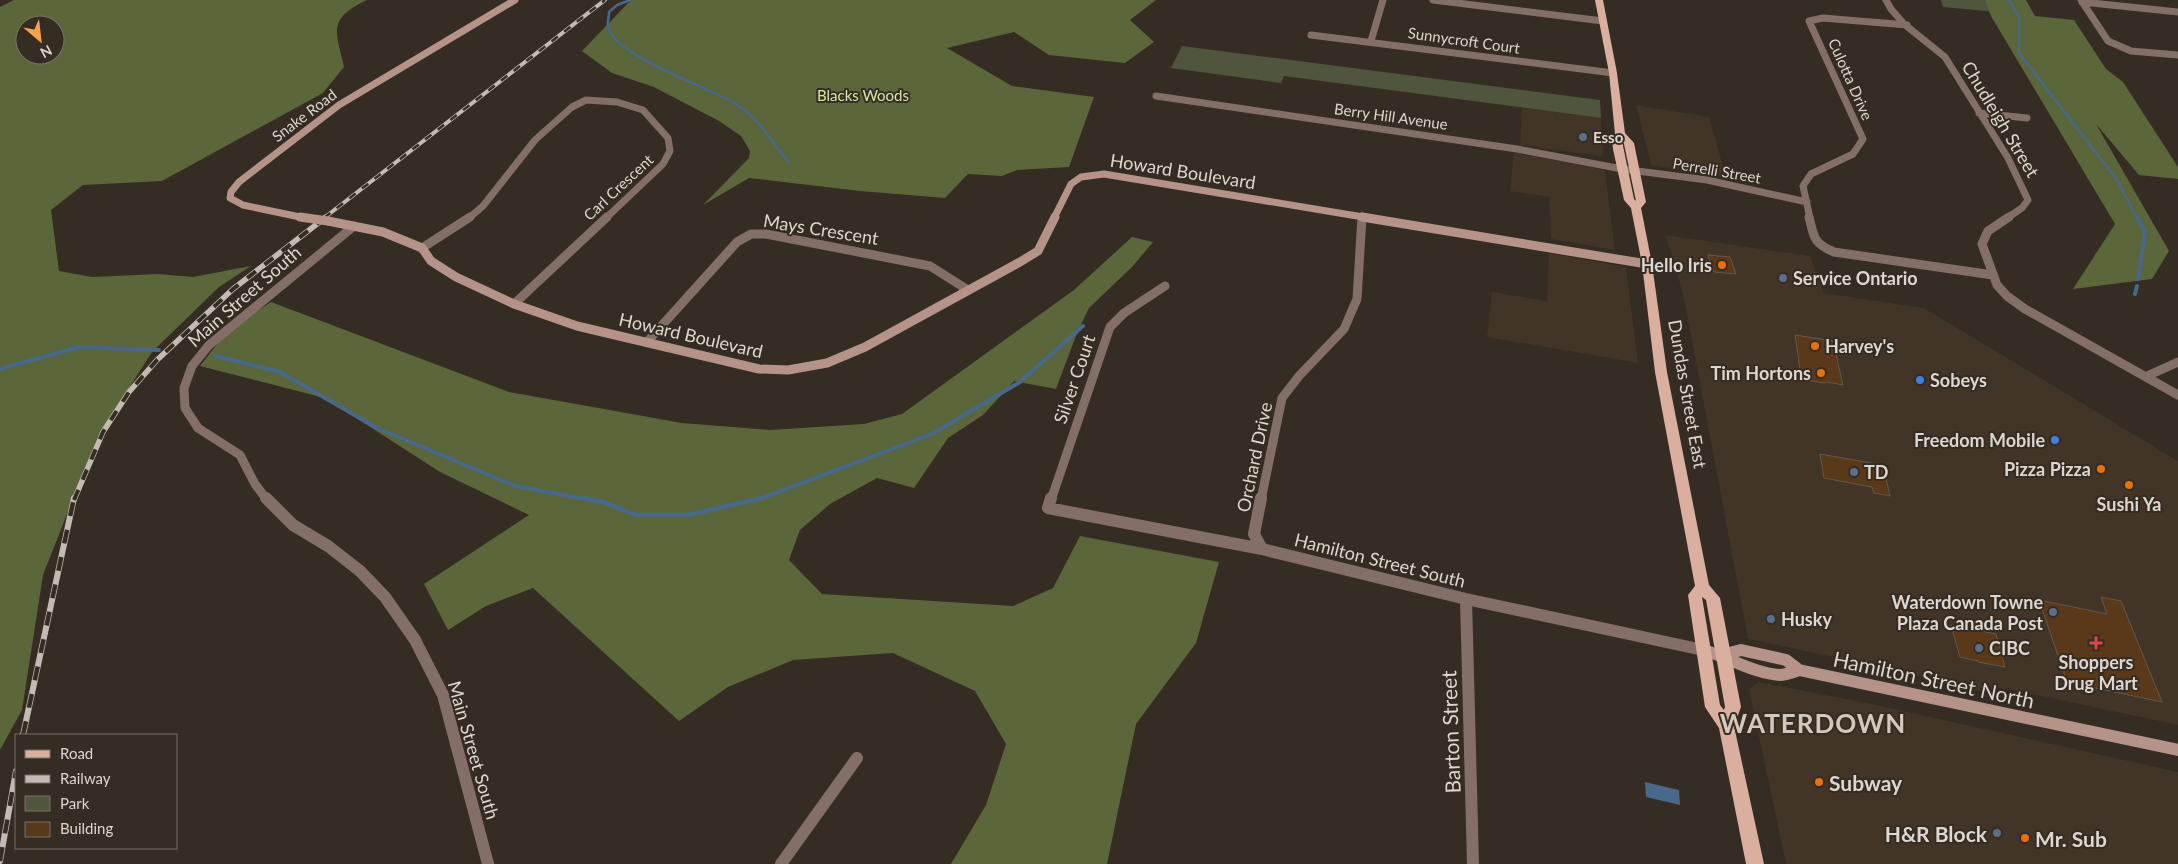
<svg xmlns="http://www.w3.org/2000/svg" width="2178" height="864" font-family="Lato,sans-serif">
<rect width="100%" height="100%" fill="#352c23"/>
<path fill="#423426" d="M1636 105 1709 117 1726 177 1651 165Z
M1522 108 1601 118 1603 156 1520 145Z
M1514 153 1605 170 1615 250 1551 239 1549 197 1510 191Z
M1666 235 1810 256 1824 293 1924 308 2178 461V725L2009 689 1997 688 1982 692 1890 669 1748 639 1684 298Z
M1549 253 1626 267 1638 363 1487 337 1492 292 1547 301Z
M1758 682 1867 703 2178 772V864H1786L1749 689Z"/>
<path fill="#4f563d" d="M1941 0H2021L2029 15 1943 7Z
M1182 46 1600 100 1601 118 1284 76 1281 83 1171 68Z"/>
<path fill="#5b663b" fill-rule="evenodd" d="M14 0H367C327 19 336 31 344 67L323 93 162 181 83 185 51 210 59 271 92 277 158 274 193 277 251 266 219 287 152 352 97 438 43 575 22 710 0 750V7ZM25 25H55V55H25Z
M631 0H1156L1130 20 1154 42 1125 63 1049 55 1014 32 947 48 1012 86 1094 97 1069 167 1017 170 1002 176 968 174 945 198 860 191 749 178 703 205 749 158 750 151 741 136 719 121 654 87 612 73 582 51Z
M1985 0H2026L2035 16 2074 20 2106 69 2123 82 2178 167V179L2139 175 2096 124 2169 251 2152 279 2073 289 2115 224 1991 16Z
M1132 237 1153 242 1132 267 1089 308 1077 333 1056 389 1014 381 983 415 948 438 914 488 877 478 830 504 800 530 789 560 822 594 1013 606 1053 588 1080 536 1219 562 1196 643 1136 724 1107 864H951L986 805 1006 744 975 691 893 653 793 660 728 687 679 721 533 588 486 606 448 630 424 584 529 515 440 472 347 412 321 397 200 366 228 330 271 302 509 392 682 423 770 430 864 424 902 414 1074 290Z"/>
<path fill="#48698a" d="M1645 782 1679 790 1680 805 1646 797Z"/>
<g fill="none" stroke-linecap="round" stroke-linejoin="round">
<path stroke="#48698a" stroke-width="2.5" d="M630 0 617 5 609 12C609 17 607 23 608 27 615 56 708 87 734 103 757 117 772 141 788 162
M2009 0 2019 18V53L2117 180 2137 218"/>
<path stroke="#48698a" stroke-width="4" d="M2137 217 2145 232 2138 279
M2135 294 2137 286
M216 356 280 372 377 428 515 486 590 500
M0 369 79 347 159 350
M757 500 932 434 1020 382 1083 326"/>
<path stroke="#48698a" stroke-width="4.5" d="M583 498 603 502 636 515H688L762 498"/>
</g>
<path fill="#5a381a" stroke="#63584f" d="M1708 255 1730 257 1736 274 1714 272Z
M1795 335 1833 341 1843 385 1827 382 1824 383 1806 380 1801 376Z
M1820 454 1883 465 1890 496 1874 493 1872 487 1824 478Z
M2101 597 2121 601 2162 702 2067 682 2039 600 2107 614Z
M1951 625 1996 634 2005 667 1978 662V661L1960 657Z"/>
<g fill="none" stroke-linecap="round" stroke-linejoin="round">
<path stroke="#846f68" stroke-width="7" d="M1433 0 1603 21
M1886 0 1891 9 1904 24 1945 57 2008 158 2028 200 2022 208 2007 218
M2081 0 2108 41 2131 51 2178 55
M2082 2 2178 12
M1311 35 1613 73
M1371 41 1383 0
M1156 96 1517 149 1622 169 1707 180 1807 202
M1979 113 2027 118
M469 218 483 206 535 140 572 107 586 100 617 102 643 110 668 138 670 151 663 164 606 218
M1362 218V216
M1810 218 1803 186 1811 174 1853 154 1863 139 1809 21 1823 18 1907 25"/>
<path stroke="#846f68" stroke-width="9" d="M1809 217C1814 237 1813 243 1834 252L1993 275
M2009 217 1988 231 1982 244 1997 285 2007 296 2025 309 2178 395
M422 248 470 217
M514 304 607 217
M647 342 737 242 751 234H766L930 266 968 290
M2147 376 2178 362
M267 500 255 484 240 455 198 428 185 408 184 388 192 366 209 345 354 226
M1051 500 1110 327 1124 313 1165 286
M1261 500 1282 398 1299 376 1344 329 1357 299 1362 217"/>
<path stroke="#846f68" stroke-width="12" d="M266 498 293 525 328 546 360 571 385 597 415 640 443 695 488 864
M1051 498 1048 508 1262 549 1466 599 1703 650
M1261 498 1254 534 1262 549
M1466 599 1473 864
M781 864 857 758"/>
<path stroke="#b59388" stroke-width="7" d="M300 217 243 205 230 198 231 192 239 182 339 105 515 0
M1054 218 1071 184 1081 177 1104 174 1369 218"/>
<path stroke="#b59388" stroke-width="9" d="M1362 217 1647 264
M328 221 383 232 422 248 431 261 456 277 514 304 577 326 759 369 788 370 827 363 865 347 1020 262 1038 251 1055 217"/>
<path stroke="#b59388" stroke-width="12" d="M1703 650C1729 657 1752 673 1780 675 1786 675 1793 672 1799 670
M1722 655 1741 650 1786 660 1799 670 2178 750"/>
<path fill="#dbafa0" fill-rule="evenodd" d="M1595 0H1603L1617 73 1625 133 1634 143 1646 202 1641 208 1652 264 1667 372 1709 585 1720 598 1741 707 1734 726 1764 864H1746L1719 728 1705 707 1688 595 1695 586 1655 372 1642 264 1631 208 1624 200 1613 149 1612 142 1615 134 1609 73ZM1622 141 1624 144 1636 201 1634 199ZM1702 597 1706 600 1725 707 1724 710 1720 705Z"/>
<defs>
<path id="rail-far2" d="M324 218 605 0"/>
<path id="rail-far1" d="M74 500 103 432 129 392 157 360 233 289 326 217"/>
<path id="rail" d="M23 735 74 498
M0 861 16 771"/>
</defs>
<use href="#rail-far2" stroke="#c2bbb5" stroke-width="4"/>
<use href="#rail-far1" stroke="#c2bbb5" stroke-width="5.5"/>
<use href="#rail" stroke="#c2bbb5" stroke-width="6"/>
<use href="#rail-far2" stroke="#352c23" stroke-width="2.5" stroke-dasharray="8" stroke-linecap="butt"/>
<use href="#rail-far1" stroke="#352c23" stroke-width="4" stroke-dasharray="11" stroke-linecap="butt"/>
<use href="#rail" stroke="#352c23" stroke-width="4.5" stroke-dasharray="14" stroke-linecap="butt"/>
<path stroke="#b59388" stroke-width="7" d="M300 217 307 218"/>
<path stroke="#b59388" stroke-width="9" d="M300 217 328 221"/>
</g>
<g fill="#5c6f8a" stroke="#352c23" stroke-width="2">
<circle cx="1583" cy="137" r="5"/>
<circle cx="1783" cy="278" r="5"/>
<circle cx="1854" cy="472" r="5"/>
<circle cx="2053" cy="612" r="5"/>
<circle cx="1771" cy="619" r="5"/>
<circle cx="1979" cy="648" r="5"/>
<circle cx="1997" cy="833" r="5"/>
</g>
<g fill="#e8710a" stroke="#352c23" stroke-width="2">
<circle cx="1722" cy="265" r="5"/>
<circle cx="1815" cy="346" r="5"/>
<circle cx="1821" cy="373" r="5"/>
<circle cx="2101" cy="469" r="5"/>
<circle cx="2129" cy="485" r="5"/>
<circle cx="1819" cy="782" r="5"/>
<circle cx="2025" cy="838" r="5"/>
</g>
<g fill="#3f7fe0" stroke="#352c23" stroke-width="2">
<circle cx="1920" cy="380" r="5"/>
<circle cx="2055" cy="440" r="5"/>
</g>
<path fill="#e0444e" stroke="#352c23" stroke-width="2" d="M2093.5 635.5h5v5h5v5h-5v5h-5v-5h-5v-5h5z"/>
<g text-anchor="middle" dominant-baseline="central" stroke-width="4" stroke-linejoin="round" paint-order="stroke">
<g font-size="15" fill="#ddd7d1" stroke="#352c23">
<text transform="translate(1464 40) rotate(8)">Sunnycroft Court</text>
<text transform="translate(1851 79) rotate(66)">Culotta Drive</text>
<text transform="translate(304 115) rotate(-37)">Snake Road</text>
<text transform="translate(1391 116) rotate(8)">Berry Hill Avenue</text>
<text transform="translate(1717 170) rotate(10)">Perrelli Street</text>
<text transform="translate(618 187) rotate(-43)">Carl Crescent</text>
</g>
<g font-size="15" fill="#d5e9a2" stroke="#352c23">
<text x="863" y="95">Blacks Woods</text>
</g>
<g font-size="15" font-weight="bold" fill="#ddd7d1" stroke="#352c23" text-anchor="start">
<text x="1593" y="137">Esso</text>
</g>
<g font-size="18" fill="#ddd7d1" stroke="#352c23">
<text transform="translate(2001 119) rotate(59)">Chudleigh Street</text>
<text transform="translate(1183 171) rotate(9)">Howard Boulevard</text>
<text transform="translate(821 229) rotate(9)">Mays Crescent</text>
<text transform="translate(244 296) rotate(-41)">Main Street South</text>
<text transform="translate(691 335) rotate(13)">Howard Boulevard</text>
<text transform="translate(1074 379) rotate(-71)">Silver Court</text>
<text transform="translate(1688 394) rotate(80)">Dundas Street East</text>
<text transform="translate(1254 457) rotate(-78)">Orchard Drive</text>
<text transform="translate(1380 560) rotate(14)">Hamilton Street South</text>
<text transform="translate(474 750) rotate(74)">Main Street South</text>
</g>
<g font-size="18" font-weight="bold" fill="#ddd7d1" stroke="#352c23" text-anchor="start">
<text x="1712" y="265" text-anchor="end">Hello Iris</text>
<text x="1793" y="278">Service Ontario</text>
<text x="1825" y="346">Harvey's</text>
<text x="1811" y="373" text-anchor="end">Tim Hortons</text>
<text x="1930" y="380">Sobeys</text>
<text x="2045" y="440" text-anchor="end">Freedom Mobile</text>
<text x="2091" y="469" text-anchor="end">Pizza Pizza</text>
<text x="1864" y="472">TD</text>
<text x="2129" y="504" text-anchor="middle">Sushi Ya</text>
<text x="2043" y="602" text-anchor="end">Waterdown Towne<tspan x="2043" dy="21">Plaza Canada Post</tspan></text>
<text x="1781" y="619">Husky</text>
<text x="1989" y="648">CIBC</text>
<text x="2096" y="662" text-anchor="middle">Shoppers<tspan x="2096" dy="21">Drug Mart</tspan></text>
</g>
<g font-size="21" fill="#ddd7d1" stroke="#352c23">
<text transform="translate(1934 679) rotate(12)">Hamilton Street North</text>
<text transform="translate(1450 732) rotate(-92)">Barton Street</text>
</g>
<g font-size="21" font-weight="bold" fill="#ddd7d1" stroke="#352c23" text-anchor="start">
<text x="1829" y="782">Subway</text>
<text x="1987" y="833" text-anchor="end">H&amp;R Block</text>
<text x="2035" y="838">Mr. Sub</text>
</g>
<g font-size="26" font-weight="bold" letter-spacing="1" fill="#d4c8bd" stroke="#352c23">
<text x="1813" y="723">WATERDOWN</text>
</g>
</g>
<rect x="15" y="734" width="162" height="115" fill="#352c23" stroke="#787069"/>
<rect x="25" y="750" width="25" height="8" fill="#dbafa0" stroke="#787069"/>
<text x="60" y="759" font-size="15" fill="#ddd7d1">Road</text>
<rect x="25" y="775" width="25" height="8" fill="#c2bbb5" stroke="#787069"/>
<text x="60" y="784" font-size="15" fill="#ddd7d1">Railway</text>
<rect x="25" y="796" width="25" height="15" fill="#4f563d" stroke="#787069"/>
<text x="60" y="809" font-size="15" fill="#ddd7d1">Park</text>
<rect x="25" y="822" width="25" height="15" fill="#5a381a" stroke="#787069"/>
<text x="60" y="834" font-size="15" fill="#ddd7d1">Building</text>
<g transform="translate(40 40) rotate(152)"><circle r="24" fill="#352c23" stroke="#787069"/>
<path d="M0-4L9 19L0 12L-9 19Z" fill="#f8a14b"/>
<text y="-8" font-size="14" font-weight="bold" text-anchor="middle" fill="#ddd7d1">N</text>
</g>
</svg>
